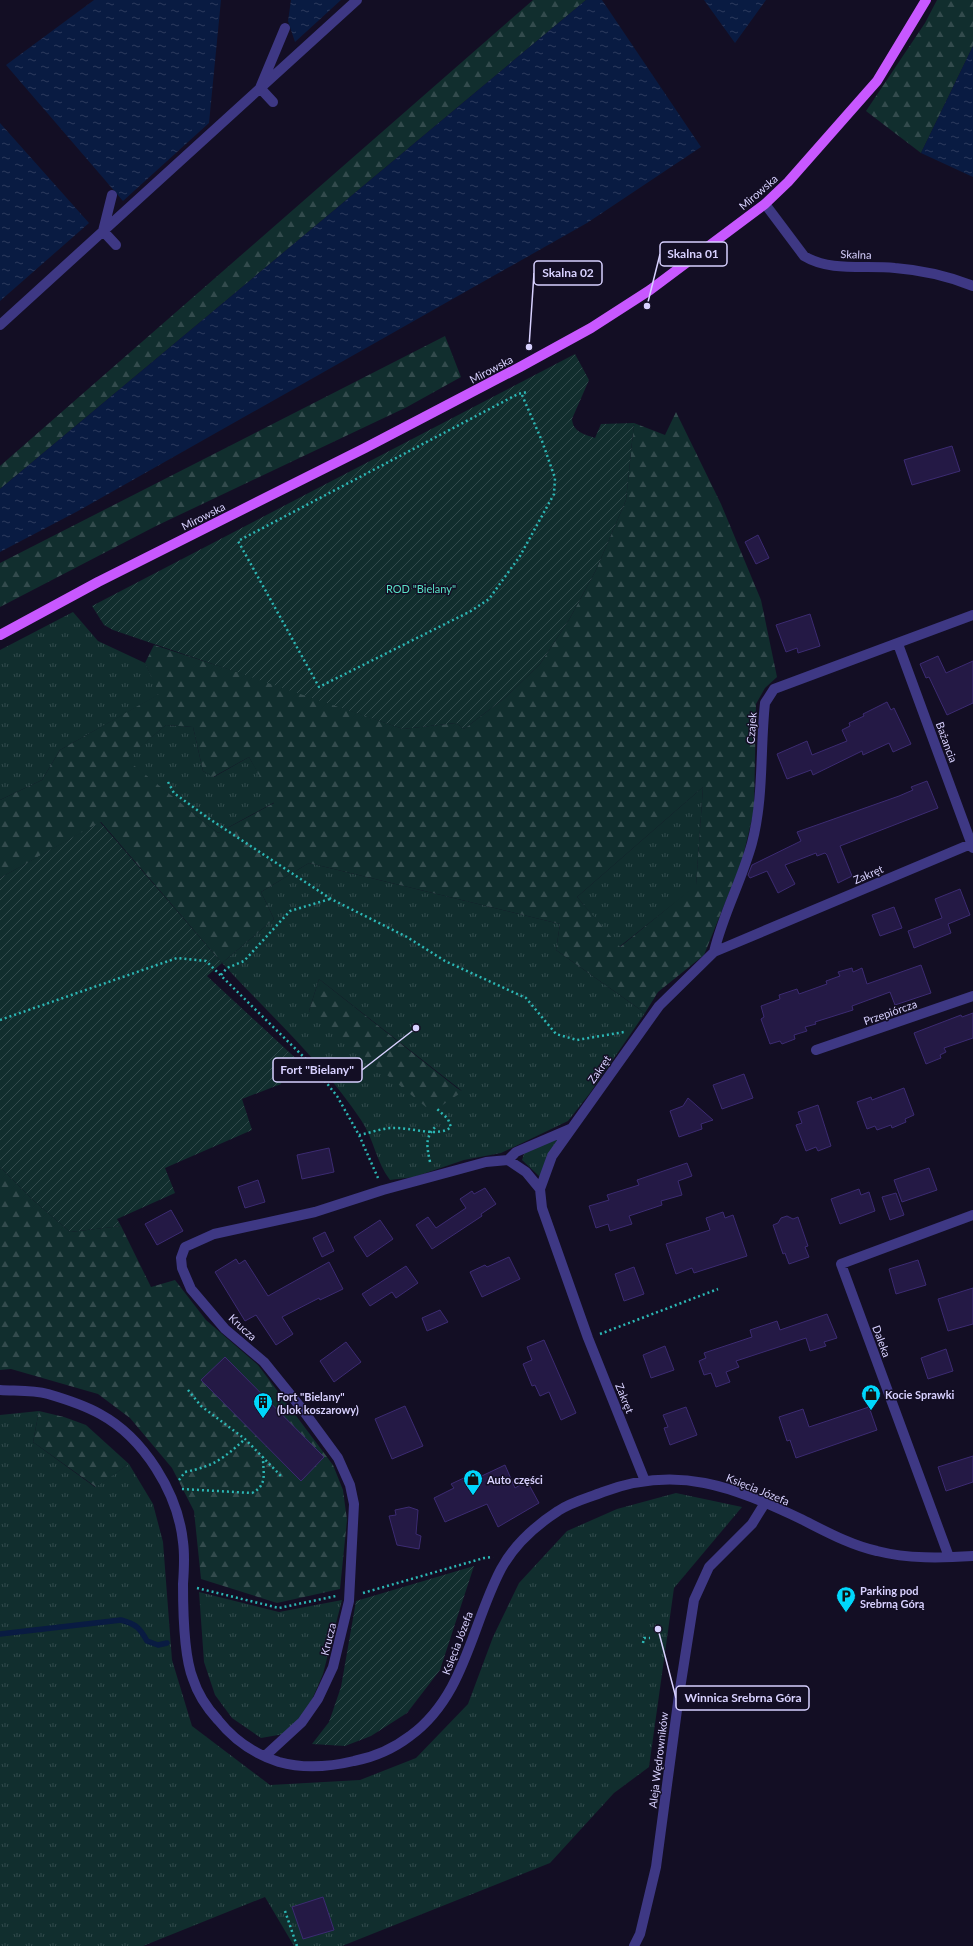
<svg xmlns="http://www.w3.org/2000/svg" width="973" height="1946" font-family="Lato,sans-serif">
<defs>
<pattern id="grass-tufts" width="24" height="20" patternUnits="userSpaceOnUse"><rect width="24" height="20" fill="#112e2e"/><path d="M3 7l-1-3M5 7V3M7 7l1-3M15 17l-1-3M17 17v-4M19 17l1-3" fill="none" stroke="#334b4d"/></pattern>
<pattern id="forest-firs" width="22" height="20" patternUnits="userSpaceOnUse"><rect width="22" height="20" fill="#112e2e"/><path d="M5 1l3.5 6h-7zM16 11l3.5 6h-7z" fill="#334b4d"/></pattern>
<pattern id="garden-furrows" width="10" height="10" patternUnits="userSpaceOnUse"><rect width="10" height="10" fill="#112e2e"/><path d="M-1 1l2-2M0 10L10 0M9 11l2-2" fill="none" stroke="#334b4d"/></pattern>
<pattern id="water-ripples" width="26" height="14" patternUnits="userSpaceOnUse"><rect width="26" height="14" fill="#091b42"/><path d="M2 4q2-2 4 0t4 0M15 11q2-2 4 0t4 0" fill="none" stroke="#2c3b5e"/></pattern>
</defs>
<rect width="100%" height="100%" fill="#130e24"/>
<path fill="url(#grass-tufts)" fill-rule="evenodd" d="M73 612 98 641 145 663 160 694 60 750 42 780 0 800V650Z
M166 725 193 727 203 771 214 777 249 757 275 802 218 833 125 759Z
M703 787 696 886 619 947 577 897Z
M309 863 560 924 556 950 645 1013 590 1093 568 1121 501 1153 464 1160 414 1177 390 1180C376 1162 374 1139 361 1120 325 1065 267 1012 222 963L274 919 261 892ZM319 979 462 1091 309 1011Z
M558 1139 546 1159 540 1177 522 1160 525 1151Z
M39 1411 33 1442 95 1487 129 1464 153 1504 163 1542 172 1660 192 1726 270 1785 360 1780 416 1758 468 1704 493 1637 519 1583 567 1531 617 1509 676 1493 742 1507 674 1588 649 1767 614 1793 550 1863 342 1946H294L265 1897 143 1946H0V1415Z
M199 1592 279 1612 342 1600 323 1674 308 1709 284 1734 261 1738 232 1718 215 1695 204 1662Z"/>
<path fill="url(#forest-firs)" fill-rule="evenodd" d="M533 0H586L0 489V466Z
M937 0H973V46L921 153 866 111 925 23Z
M445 336 461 377 407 407 156 526 0 607V563Z
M676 412 721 504 761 600 777 677 765 688 756 704 754 810 742 861 704 955 658 992 645 1013 556 950 560 924 309 863 261 892 274 919 222 963 101 822 0 878V800L42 780 60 750 159 694 145 663 154 645 265 681 403 729 456 723 464 729 506 697 540 664 570 618 596 570 626 500 634 423 665 435ZM166 725 193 727 203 771 213 777 249 757 274 803 218 833 126 759ZM703 787 696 885 620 947 577 897Z
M319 979 462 1092 432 1112 309 1011Z
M0 1167 33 1200 70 1232 121 1226 151 1287 175 1280 206 1320 258 1365 333 1465 343 1490 347 1520 340 1589 277 1603 201 1579 194 1511 172 1468 130 1418 98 1394 11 1369 0 1370Z
M39 1411 64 1417 86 1425 129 1464 96 1487 33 1442Z"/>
<path fill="url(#garden-furrows)" d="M575 354 589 380 572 419C573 432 584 434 595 438L601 424 634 423 626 500 596 570 570 618 540 664 506 697 464 729 456 723 403 729 113 630 104 625 92 606Z
M100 822 222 963 207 976 304 1066 283 1075 281 1084 242 1099 252 1130 165 1168 175 1193 117 1219 121 1226 70 1232 33 1200 0 1167V878Z
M474 1566 440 1670 407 1713 371 1736 345 1746 312 1744 329 1722 341 1687 356 1601Z"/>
<path fill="url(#water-ripples)" d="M94 0H221L209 123 123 201 6 65Z
M291 0H341L295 42 288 21Z
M586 0H602L701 147 587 223 78 511 0 552V489Z
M704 0H766L735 43Z
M973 46V177L921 153Z
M0 123 89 223 0 301Z"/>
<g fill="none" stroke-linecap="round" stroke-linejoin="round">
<path stroke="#091b42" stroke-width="5.5" d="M0 1634 121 1620C136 1624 140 1628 147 1641L158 1645 167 1643"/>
</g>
<path fill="#241945" stroke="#3c2b72" d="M952 446 960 471 912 485 904 460Z
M758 535 769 558 756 564 745 542Z
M810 614 820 646 798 653 797 648 786 652 776 625Z
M938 656 946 673 973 661V703L947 715 929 677 926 678 920 664Z
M887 702 891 710 894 708 911 744 893 752 889 743 863 755 862 751 813 775 811 770 787 779 777 754 807 741 812 755 847 741 842 730 850 726 849 723 864 716 863 714Z
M927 781 938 808 840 846 852 876 838 883 827 855 825 853 817 856 816 853 785 865 795 884 778 893 767 871 750 878 748 875 752 865 801 841 797 832 899 796 913 790 911 787Z
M960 889 970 915 948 924 951 933 914 948 908 931 942 918 935 899Z
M894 907 902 928 880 936 872 915Z
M921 965 931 993 895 1005 890 992 852 1006 853 1010 815 1022 816 1024 805 1027 807 1031 794 1035 795 1039 782 1044 780 1041 770 1044 761 1019 764 1017 761 1006 780 999 779 995 797 989 799 994 827 984 826 981 840 976 838 972 852 968 853 972 862 968 867 984Z
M973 1013V1038L944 1048 946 1052 940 1055 941 1058 926 1064 914 1033 961 1015 962 1017Z
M744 1074 753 1098 722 1109 713 1085Z
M904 1088 914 1115 905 1119 906 1122 892 1128 891 1125 877 1130 875 1126 867 1129 857 1102 871 1097 872 1100Z
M688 1098 713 1120 701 1124 702 1129 679 1137 670 1111 683 1106Z
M818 1105 831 1146 818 1151 816 1147 806 1151 796 1125 802 1123 798 1112Z
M329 1148 334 1172 302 1179 297 1155Z
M687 1163 692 1176 678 1181 682 1195 661 1201 662 1205 629 1216 632 1224 610 1231 608 1224 596 1228 589 1206 609 1200 607 1195 639 1185 637 1180Z
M929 1168 937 1190 902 1202 894 1180Z
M258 1180 265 1202 245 1208 238 1187Z
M485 1188 496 1204 481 1214 482 1216 432 1249 416 1225 428 1217 436 1228 466 1208 460 1199 472 1191 474 1194Z
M859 1189 861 1195 869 1192 875 1211 840 1224 831 1199Z
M896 1193 904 1215 890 1220 882 1197Z
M171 1210 183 1231 157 1245 145 1224Z
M723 1212 725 1218 733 1215 747 1256 694 1273 692 1268 676 1274 666 1244 710 1230 706 1218Z
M787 1216 793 1219 798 1217 808 1246 805 1247 809 1257 789 1264 785 1253 783 1254 773 1225 778 1223 781 1218Z
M380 1220 393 1239 367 1257 354 1237Z
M325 1232 334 1251 322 1257 313 1238Z
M509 1257 520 1279 482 1297 470 1272 485 1265 487 1267Z
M236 1259 239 1264 245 1260 268 1296 329 1262 343 1289 320 1300 319 1298 282 1317 293 1334 276 1345 256 1315 245 1321 215 1272Z
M918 1260 926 1285 896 1294 889 1269Z
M406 1266 418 1283 396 1298 392 1292 370 1306 362 1294Z
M634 1267 644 1294 624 1301 615 1274Z
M973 1288V1324L948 1331 938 1299Z
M440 1310 448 1322 427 1331 422 1318Z
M827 1314 837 1338 824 1342 826 1346 810 1351 806 1338 736 1361 739 1367 726 1372 730 1382 716 1387 711 1373 704 1375 699 1361 706 1358 704 1353 752 1337 750 1330 777 1321 780 1330Z
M544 1340 576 1413 561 1420 549 1392 540 1396 535 1385 532 1386 523 1364 532 1360 527 1347Z
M346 1342 361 1362 334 1382 320 1361Z
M665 1346 674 1370 651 1378 643 1355Z
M946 1349 953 1371 928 1379 921 1358Z
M225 1357 324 1457 301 1481 201 1380Z
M405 1406 423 1446 392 1459 375 1419Z
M686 1407 697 1435 670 1445 664 1428 668 1427 663 1415Z
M869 1407 877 1430 796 1458 790 1440 787 1441 779 1417 803 1409 809 1427Z
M973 1456V1482L946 1491 938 1467Z
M505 1465 515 1488 527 1481 539 1503 498 1527 487 1504 445 1522 434 1498 454 1488 451 1484 468 1476 471 1481Z
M409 1507 418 1510 416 1534 421 1536 419 1549 397 1545 389 1516 396 1515 395 1510Z
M323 1897 334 1930 303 1939 292 1907Z"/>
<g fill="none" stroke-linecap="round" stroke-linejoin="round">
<path stroke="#2cb7b5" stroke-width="2.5" stroke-dasharray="2 3" stroke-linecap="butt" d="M522 395 542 441 555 478 554 494 520 556 489 599 471 611 319 687 238 541 518 394 527 392
M168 782 174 793 208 818 331 899 407 937 445 961 526 998 556 1034 577 1040 624 1032
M221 975 227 968 244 961 290 911 330 899
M0 1020 177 958 206 961 313 1066 337 1096 359 1135 378 1178
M359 1135C370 1133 382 1128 393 1128 410 1127 439 1138 451 1127L448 1119 436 1108
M430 1162C427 1146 424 1138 437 1125
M600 1334 718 1289
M188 1390 201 1406 245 1439 282 1477
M179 1480 185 1472C214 1466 223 1459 245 1439
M182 1489 252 1493C268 1485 263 1473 263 1457
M197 1588 279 1608 336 1596
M363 1593 484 1558 493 1557
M643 1643 644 1638H650
M285 1911 297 1946"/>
<path stroke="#3e3884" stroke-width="10" d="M273 102 260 88 285 28
M112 195 103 231 116 245
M765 204 804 256C830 272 865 265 895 268 921 270 948 276 973 286
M0 325 357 0
M898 644 973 848
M714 952C723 914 742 880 752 843 764 797 760 749 765 703L774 689 973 615
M816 1050 973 996
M508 1160 516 1152 572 1128
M0 1390C16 1391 33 1390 48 1394 65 1399 84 1405 100 1414 144 1438 178 1493 183 1542 185 1556 184 1570 183 1584 183 1608 184 1657 193 1679 198 1695 207 1708 218 1720 234 1740 254 1754 279 1762 304 1769 329 1767 354 1761 375 1757 393 1749 410 1736 465 1696 471 1626 501 1569 514 1545 535 1526 558 1511 571 1502 588 1498 603 1492 678 1464 733 1487 801 1519 825 1531 850 1545 877 1551 908 1559 942 1558 973 1556
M645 1481 588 1338 542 1208 540 1189 552 1156 659 1006 714 952 973 843
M949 1557 841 1264 973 1215
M265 1756 302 1722 318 1699 333 1667 349 1601 354 1504 350 1485 338 1458 302 1409 264 1362 225 1329 191 1289 182 1268 181 1258 185 1247 214 1234 315 1212 383 1190 486 1162 508 1160 526 1172 540 1189
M634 1946 640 1934 656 1867 679 1695 694 1600 709 1567 752 1524 765 1503"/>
<path stroke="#c858ff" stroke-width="10" d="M0 635 98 582 365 448 520 367 591 328 650 290 765 204 788 182 877 81 926 0"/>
</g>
<defs>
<symbol id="shop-pin" viewBox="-11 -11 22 30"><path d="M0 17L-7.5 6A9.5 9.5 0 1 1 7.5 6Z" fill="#00d7fc" stroke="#130e24"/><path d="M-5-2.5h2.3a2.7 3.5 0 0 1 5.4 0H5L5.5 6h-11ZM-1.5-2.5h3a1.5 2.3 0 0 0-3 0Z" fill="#111"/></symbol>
<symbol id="building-pin" viewBox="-11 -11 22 30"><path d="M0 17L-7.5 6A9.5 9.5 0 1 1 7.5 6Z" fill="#00d7fc" stroke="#130e24"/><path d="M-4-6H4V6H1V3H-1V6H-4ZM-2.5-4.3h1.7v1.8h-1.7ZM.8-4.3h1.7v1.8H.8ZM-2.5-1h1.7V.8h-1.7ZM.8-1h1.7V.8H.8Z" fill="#111"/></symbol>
<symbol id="parking-pin" viewBox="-11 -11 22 30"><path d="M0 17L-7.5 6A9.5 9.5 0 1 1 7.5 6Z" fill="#00d7fc" stroke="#130e24"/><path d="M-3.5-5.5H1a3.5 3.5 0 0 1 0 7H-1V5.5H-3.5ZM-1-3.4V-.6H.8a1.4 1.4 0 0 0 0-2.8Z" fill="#111"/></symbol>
</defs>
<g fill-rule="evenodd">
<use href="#shop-pin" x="860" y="1383" width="22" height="30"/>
<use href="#building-pin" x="252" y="1391" width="22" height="30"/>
<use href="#shop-pin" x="462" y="1468" width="22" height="30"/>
<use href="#parking-pin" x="835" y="1585" width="22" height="30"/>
</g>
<g text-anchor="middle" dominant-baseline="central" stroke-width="3" stroke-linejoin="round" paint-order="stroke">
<g font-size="11" fill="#d8d1ff" stroke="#130e24">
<text transform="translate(758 192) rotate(-41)">Mirowska</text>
<text transform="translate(856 254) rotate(2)">Skalna</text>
<text transform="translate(491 369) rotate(-28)">Mirowska</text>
<text transform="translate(203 516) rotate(-27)">Mirowska</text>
<text transform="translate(751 728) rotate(-86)">Czajek</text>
<text transform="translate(947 742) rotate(70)">Bażancia</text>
<text transform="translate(868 874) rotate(-23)">Zakręt</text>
<text transform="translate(890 1012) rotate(-19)">Przepiórcza</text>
<text transform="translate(599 1069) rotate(-55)">Zakręt</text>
<text transform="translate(243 1327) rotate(43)">Krucza</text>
<text transform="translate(882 1341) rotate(70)">Daleka</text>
<text transform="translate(625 1398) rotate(68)">Zakręt</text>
<text transform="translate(758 1489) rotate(22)">Księcia Józefa</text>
<text transform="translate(328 1639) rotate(-76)">Krucza</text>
<text transform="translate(457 1643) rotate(-69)">Księcia Józefa</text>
<text transform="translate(658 1760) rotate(-83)">Aleja Wędrowników</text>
</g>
<g font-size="11" fill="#5ae1c6" stroke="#130e24">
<text x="421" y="588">ROD "Bielany"</text>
</g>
<g font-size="11" font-weight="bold" fill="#d8d1ff" stroke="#130e24" text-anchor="start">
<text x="885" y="1394">Kocie Sprawki</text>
<text x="277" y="1396">Fort "Bielany"<tspan x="277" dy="13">(blok koszarowy)</tspan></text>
<text x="487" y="1479">Auto części</text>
<text x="860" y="1590">Parking pod<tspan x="860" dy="13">Srebrną Górą</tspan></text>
</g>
</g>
<path fill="none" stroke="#d8d1ff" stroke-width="1.5" d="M647 306L660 254M529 347L534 273M416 1028L362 1070M658 1629L676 1698"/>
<g fill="#d8d1ff" stroke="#130e24" stroke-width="1.5">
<circle cx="647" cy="306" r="4"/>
<circle cx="529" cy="347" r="4"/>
<circle cx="416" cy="1028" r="4"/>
<circle cx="658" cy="1629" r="4"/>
</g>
<g fill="#130e24" stroke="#d8d1ff" stroke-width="1.5">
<rect x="660" y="242" width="67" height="24" rx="4"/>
<rect x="534" y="261" width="68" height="24" rx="4"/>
<rect x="273" y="1058" width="89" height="24" rx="4"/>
<rect x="676" y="1686" width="133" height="24" rx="4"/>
</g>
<g font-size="12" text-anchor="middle" font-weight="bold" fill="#d8d1ff">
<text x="693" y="258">Skalna 01</text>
<text x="568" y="277">Skalna 02</text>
<text x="317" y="1074">Fort "Bielany"</text>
<text x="743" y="1702">Winnica Srebrna Góra</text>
</g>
</svg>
